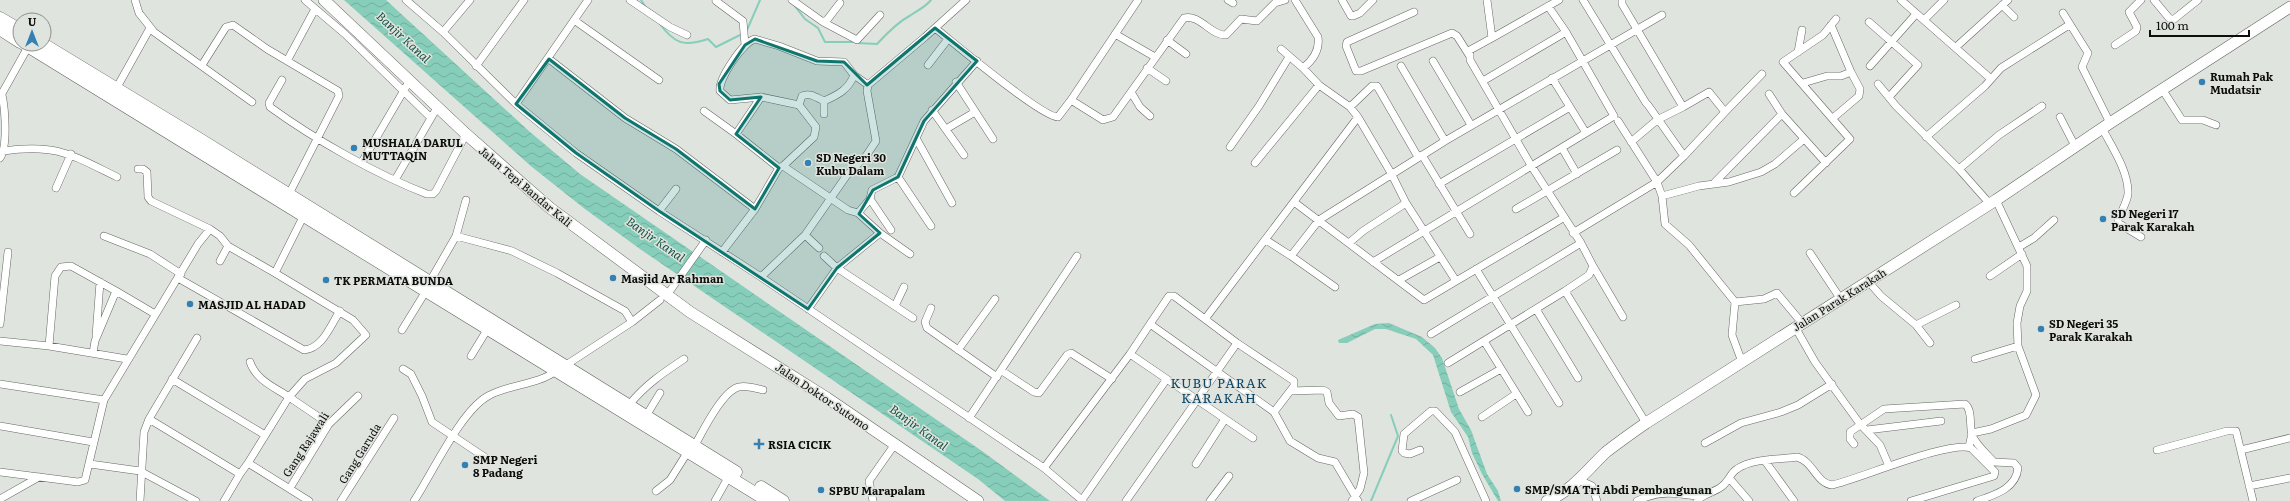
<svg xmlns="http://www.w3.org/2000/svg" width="2290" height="501" font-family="Literata,serif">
<defs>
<pattern id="water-waves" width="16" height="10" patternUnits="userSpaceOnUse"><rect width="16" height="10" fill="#86cdba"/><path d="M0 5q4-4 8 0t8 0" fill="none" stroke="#72af9f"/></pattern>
</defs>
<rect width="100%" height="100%" fill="#e0e4de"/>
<path fill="url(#water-waves)" d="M344 0H386L530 132 580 174 982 451 1050 501H1005L978 479 640 249 585 209 532 167Z
M1389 323 1422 337 1435 348 1442 358 1459 409 1471 430 1487 474 1498 491 1501 501H1498L1482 474 1472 453 1468 437 1451 412 1433 355 1416 339 1386 329H1375L1347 343H1339L1338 340 1375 324Z"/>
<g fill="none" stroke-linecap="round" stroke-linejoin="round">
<path stroke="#86cdba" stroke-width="2" d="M641 0 647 9
M794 5 805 19 818 28 825 42H853
M659 23C675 44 683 47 708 39L716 47 742 34
M747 30 760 0
M857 43 877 44C887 33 898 22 911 15 920 9 924 8 931 0
M1371 501 1398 436 1391 415"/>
<defs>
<path id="street" d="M135 0 139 13 154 32 252 102
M305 0 345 34 431 118
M406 0 443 32 516 104 576 153 659 211 761 277
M630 0 670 27 687 35
M792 0 823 22 827 20 840 3
M966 0 925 37 868 85 867 91 876 141 866 156 847 175 805 235 761 277 1044 468 1083 501
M1228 0 1233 3
M1295 0 1318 37C1320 50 1313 60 1303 68
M1342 0 1351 16H1353L1360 13 1373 0
M1487 0 1492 38 1470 50V60L1532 167 1581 243 1593 266 1589 275 1565 291 1646 423
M1583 0 1646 103
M1622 0V4L1683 107 1657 120 1631 142
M1901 0 1991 79
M2154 0 2169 18 2173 20 2198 0
M716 1 743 21 745 45
M2002 5 2014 17
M1548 6 1566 32
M1414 12 1347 42 1346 46 1356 71H1361L1452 33 1457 36 1469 55
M2063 13 2088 53 2082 67 2110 123
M574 20 659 80
M1924 20 1944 0
M823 22 857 40 880 15
M1869 22 1918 65 1889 97
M1831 25 1851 72
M935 28C953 42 1041 117 1058 117L1071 100 1138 0
M443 32 470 0
M1115 34 1155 57
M1492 38 1559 0
M1167 40 1186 54
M2115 45 2136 31 2137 27 2129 12 2141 0
M1956 47 2008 0
M1281 49 1303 68 1319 85 1350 107 1358 117 1391 173 1406 203 1456 281
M1798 52 1802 30
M549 59 625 118 676 149 755 209
M287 61 315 9
M1433 61 1471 125
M202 65 226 27 233 25 267 49 338 91 339 96 289 194
M928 65 948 39
M476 66 524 0
M1401 66 1445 141
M1870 66 1916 14
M1147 68 1166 81
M1552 78 1570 107
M282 80 269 103 270 107C314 139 377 175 427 194H433L436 191 466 134
M956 82 993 139
M1803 83 1827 76H1841L1851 72 1860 89 1859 96 1833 118
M1878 84 1896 106 1959 169
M116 89 150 28
M2162 89 2182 120H2203L2216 125
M1131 92 1140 107 1150 116
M1769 94 1782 114 1826 163
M0 97 28 47
M1071 100 1103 120 1113 117 1184 18C1200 14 1211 36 1226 35L1241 19 1257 21 1275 3 1285 0
M516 104 588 0
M799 105 802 96C810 92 817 98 824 101 838 95 849 89 854 75
M1648 105 1684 156 1725 112
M1350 107 1372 86H1377L1418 157
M1683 107 1709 92 1725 112 1762 74
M932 110 964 155
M704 111 736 134 761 97
M824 114V101
M2060 117 2075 146
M1618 121 1657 182 1684 156
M2102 128C2112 147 2129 172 2128 194 2127 202 2121 212 2118 220V223L2141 237
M946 129 975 112
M736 134 779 168
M1926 137 1985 86 2001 68 2069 25
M916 138 952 203
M1230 147 1259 106 1289 57
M1562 148 1577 174
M3 151C56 143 72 155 117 177
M1422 155 1470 234
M0 158C8 147 5 108 2 95
M362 162 410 80
M1255 163 1319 85
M783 166 814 137 816 127 799 105 761 97 730 100 720 91C718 79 743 42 755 39L779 46 817 61 844 62 854 75 868 85
M138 169H143L147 172 148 197 151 201 210 229 220 236 228 246 275 273
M898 177 931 226
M395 180 438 106
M1715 182 1782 114
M1439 184 1570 107 1586 133
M56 188 71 154
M1794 193 1850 139 1783 62 1823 35 1836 19
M1662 196 1699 186 1729 182 1761 172 1775 164 1804 139
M870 199 891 230
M1294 202 1424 300 1563 218
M1990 204 1959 169 1999 135 2042 106
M1516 209 1617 150
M659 211 676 189
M858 213 870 199 872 190 898 177 924 121 977 61
M1573 233 1657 182 1662 196 1665 224 1689 245 1735 302 1732 335 1742 362
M805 235 819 248
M104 236 150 254 181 274
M456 236 512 251 557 273 625 311 632 322
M1266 240 1291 256
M1349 243 1363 231 1406 203
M2019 247 2034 238 2054 220
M722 252 755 209 779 168 783 166 848 210 858 213 880 233
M1810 253 1840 298
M824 256 837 268 913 318
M220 261 228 246
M1373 262 1614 116 1566 32 1483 81
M1593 266 1623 317
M1476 269 1559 403
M1990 276 2022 254
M178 278 304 350C323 348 330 326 340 311
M1399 280 1440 257
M1868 281 1881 296 1916 325 1956 305
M429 283 456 236 466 200
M1335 287 1291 256 1319 220 1445 141 1662 15
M116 291 155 314
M667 295 706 240
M1735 302 1764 299 1777 293 1802 323
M895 306 904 287
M931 308 925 322 927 328 997 377
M808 309 837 268 880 233 910 254
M1536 309 1578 378
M1205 319 1358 117
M0 324 8 252
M1916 325 1930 343
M1795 327 1815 362 1860 424 1880 445 1889 466
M402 330 426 291
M1431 334 1581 243
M96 336 100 282
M0 341 49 346 127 359
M1484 341 1528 412
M49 346 55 276 61 267 71 266 116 291 95 341 93 353
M958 350 995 299
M1130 354 1150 324 1274 412 1294 386V381L1237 343 1174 296H1169L1150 324
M471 356 487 330
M1975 359 2018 346
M250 362C256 380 274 387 289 397L305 379 336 363 366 335 353 320 275 273 303 217
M1448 363 1565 291
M566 365 632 322 660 300
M403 369 411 374 422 396 432 422 486 458
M1002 371 1034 392 1039 393 1067 355 1071 353 1112 379
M172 379 265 435
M0 384 104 400
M1291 391 1323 390 1327 392 1329 403 1339 416 1353 414 1358 417 1364 473 1360 489 1352 501
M1460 392 1501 369
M629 405C645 385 663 373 684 359
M1274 412 1290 441 1318 458 1335 462 1358 501
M646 416 660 393
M1482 417 1516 394
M969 418 1077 256
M149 419 240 474 248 463 309 501
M0 426 93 442
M1867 430 1941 421
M1705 443 1741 423 1781 412 1798 405 1832 384
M1854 444 1850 439V432L1884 409 1965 404C1973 410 1969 426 1972 435 1976 445 1987 454 1994 462L2014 463 2018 468C2016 489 1994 495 1977 501
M695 445C703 431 723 390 739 387 746 385 755 388 763 390
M1969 447 1972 433 1991 429 2026 415 2036 395 2018 346 2017 323 2020 306 2027 291V266L1996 200
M1420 450 1410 454 1404 453 1402 451 1404 434 1431 411H1435L1455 432 1486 501
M2157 450 2227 431H2236L2253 501
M2241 450 2290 438
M1765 461 1794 501
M248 463 289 397 329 424
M90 464 140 471 196 501
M1196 464 1225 419
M1044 468 1130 354 1253 438
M0 472 78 482 85 480 104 400 198 244 210 229
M1730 479 1749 501
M1579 480 1592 486 1597 501
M2249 486 2290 478
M290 488 329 424 358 396
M656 491 670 480 687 453
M0 499 39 477
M1082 500 1166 380
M140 501 144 432 149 419 197 338
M224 501 240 474
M341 501 394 418
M414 501C432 474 462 408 490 395 511 384 537 385 556 371
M715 501 729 476
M873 501 869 481 895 444
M1126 501 1237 343
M1210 501 1229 476
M1411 501 1457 480
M1637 501C1659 490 1677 493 1701 497
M1697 501C1704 493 1713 493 1721 487 1729 482 1730 473 1737 469 1753 458 1778 460 1797 457 1813 461 1816 483 1832 485 1859 479 1950 440 1971 448L1995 472 1994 476 1911 501"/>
<path id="secondary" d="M324 0 466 134 550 208 690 312 827 398 978 501
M1547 501C1572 491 1587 470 1606 452 1619 442 1633 432 1646 423L1996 200 2110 123 2290 7"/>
<path id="primary" d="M0 18 20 30
M0 29 20 42
M24 44 768 501
M43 44 201 140 736 472
M761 487 783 501"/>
</defs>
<use href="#street" stroke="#656863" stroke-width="8"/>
<use href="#secondary" stroke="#656863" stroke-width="12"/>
<use href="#primary" stroke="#656863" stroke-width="13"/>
<use href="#street" stroke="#fff" stroke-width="7"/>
<use href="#secondary" stroke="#fff" stroke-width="11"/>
<use href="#primary" stroke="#fff" stroke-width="12"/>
</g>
<path fill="#0f766e" fill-opacity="0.2" stroke="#0f766e" stroke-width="3" stroke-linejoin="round" d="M935 28 977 61 924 121 898 177 873 190 859 214 880 233 837 268 808 309 659 211 576 153 516 104 549 59 625 118 676 149 755 209 779 168 736 134 761 97 730 100 720 91 719 84 745 45 755 39 817 61 844 62 867 85Z"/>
<g fill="#3480b3" stroke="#e0e4de" stroke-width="1.5">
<circle cx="2202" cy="82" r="4"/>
<circle cx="354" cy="148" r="4"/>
<circle cx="808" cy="163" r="4"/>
<circle cx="2103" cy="219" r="4"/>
<circle cx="613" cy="278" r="4"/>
<circle cx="326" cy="280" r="4"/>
<circle cx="190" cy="304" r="4"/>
<circle cx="2041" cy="329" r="4"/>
<path d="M757 438h4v4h4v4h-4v4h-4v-4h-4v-4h4z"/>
<circle cx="465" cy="465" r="4"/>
<circle cx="1517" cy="489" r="4"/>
<circle cx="821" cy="490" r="4"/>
</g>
<g text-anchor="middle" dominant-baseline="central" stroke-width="3" stroke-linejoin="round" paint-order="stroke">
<g font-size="11" font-weight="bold" fill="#0d0e0c" stroke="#e0e4de" text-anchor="start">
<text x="2210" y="76">Rumah Pak<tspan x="2210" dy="13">Mudatsir</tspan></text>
<text x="362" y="142">MUSHALA DARUL<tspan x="362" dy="13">MUTTAQIN</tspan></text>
<text x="816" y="157">SD Negeri 30<tspan x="816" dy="13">Kubu Dalam</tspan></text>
<text x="2111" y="213">SD Negeri 17<tspan x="2111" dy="13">Parak Karakah</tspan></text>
<text x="621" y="278">Masjid Ar Rahman</text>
<text x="334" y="280">TK PERMATA BUNDA</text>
<text x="198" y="304">MASJID AL HADAD</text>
<text x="2049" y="323">SD Negeri 35<tspan x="2049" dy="13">Parak Karakah</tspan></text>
<text x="768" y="444">RSIA CICIK</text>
<text x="473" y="459">SMP Negeri<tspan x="473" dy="13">8 Padang</tspan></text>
<text x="1525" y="489">SMP/SMA Tri Abdi Pembangunan</text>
<text x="829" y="490">SPBU Marapalam</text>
</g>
<g font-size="11" fill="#0d0e0c" stroke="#e0e4de">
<text transform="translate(526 186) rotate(40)">Jalan Tepi Bandar Kali</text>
<text transform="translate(1839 299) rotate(-32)">Jalan Parak Karakah</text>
<text transform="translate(823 396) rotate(34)">Jalan Doktor Sutomo</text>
<text transform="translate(305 444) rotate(-57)">Gang Rajawali</text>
<text transform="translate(359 453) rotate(-58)">Gang Garuda</text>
</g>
<g font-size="12" font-style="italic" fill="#145043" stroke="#e0e4de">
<text transform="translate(404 37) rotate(43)">Banjir Kanal</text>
<text transform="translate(656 239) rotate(35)">Banjir Kanal</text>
<text transform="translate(919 427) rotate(36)">Banjir Kanal</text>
</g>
<g font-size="13" letter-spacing="1" fill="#0c4567" stroke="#e0e4de">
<text x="1219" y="382">KUBU PARAK<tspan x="1219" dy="15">KARAKAH</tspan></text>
</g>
</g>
<g transform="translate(32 32)"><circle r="19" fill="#e0e4de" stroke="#8c8e8a"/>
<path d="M0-3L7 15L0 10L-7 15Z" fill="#3480b3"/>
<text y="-6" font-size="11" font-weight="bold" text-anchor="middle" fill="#0d0e0c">U</text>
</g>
<path d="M2150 30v6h99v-6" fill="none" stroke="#0d0e0c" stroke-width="2"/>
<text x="2156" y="30" font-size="12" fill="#0d0e0c" stroke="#e0e4de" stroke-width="3" paint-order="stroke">100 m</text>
</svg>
